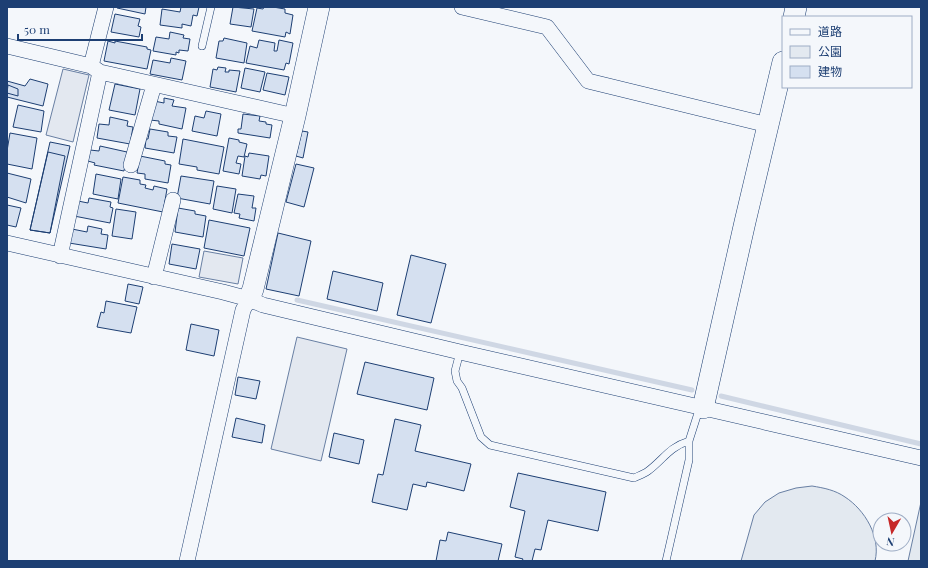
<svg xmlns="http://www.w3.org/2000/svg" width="928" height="568" font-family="'Playfair Display','Noto Sans JP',serif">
<rect width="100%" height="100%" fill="#f4f7fb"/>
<path fill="#e3e9f0" stroke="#687fa3" d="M812 486C824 488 835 490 845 497 865 510 881 537 875 561H741L754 515 765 502 779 493 796 488Z
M921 502V561H908Z"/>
<path fill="#e3e8f0" stroke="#687fa3" d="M63 69 89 75 73 142 46 135Z
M204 251 243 258 238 284 199 277Z
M297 337 347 349 321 461 271 449Z"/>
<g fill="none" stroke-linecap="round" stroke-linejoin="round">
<path stroke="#cfd7e4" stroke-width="5" d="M297 300 692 390
M721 396 921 444"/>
</g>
<path fill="#d5e0f0" stroke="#1d3f73" d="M117 7H146L145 14 117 8Z
M181 7H199L197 16 193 15 191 26 182 24V28L160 25 162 9 180 12Z
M233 7 254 9 251 27 230 24Z
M264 7H273L285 9V13L293 15 290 34 286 32 285 37 252 31 257 8 263 9Z
M115 14 140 19 138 26 141 27 139 37 111 32Z
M170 32 184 35 183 38 190 39 188 51 179 50V53L176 52V55L153 51 156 37 169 39Z
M224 38 247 43 244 63 216 58 219 41H223Z
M259 40 275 43 274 51H277L279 40 293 43 289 64 286 63 284 70 246 63 250 46 257 48Z
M108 41 115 43V41L147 47V49L151 50 147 69 104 61Z
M171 58 186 61 182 80 150 74 153 60 170 63Z
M218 67 226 68 225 72H229V70L240 71 236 92 210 87 213 69 217 70Z
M245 68 265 72 260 92 241 88Z
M267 73 289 77 285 95 263 90Z
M30 79 48 84 43 106 7 97V81L25 86Z
M115 84 140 89 135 115 109 110Z
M8 85 18 89V96L7 93Z
M164 98 174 100 172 106 186 108 182 129 159 124V121L150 120 154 101 164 103Z
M18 105 44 111 41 132 13 127Z
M206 111 221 114 217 136 192 131 195 116 204 118Z
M243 114 260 116 259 121 266 122V124L272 125 270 138 238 133V129H241Z
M110 117 128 121 127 126 133 127 130 144 97 138 99 124 109 125Z
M150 129 168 132V136L177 137 174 153 145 148 146 139H148Z
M302 131 308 132 303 158 296 156Z
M10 133 37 138 32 169 7 164V151Z
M229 138 239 140V142L247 144 244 157 238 156 236 163 241 164 239 174 223 171Z
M183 139 224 147 219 174 197 170V167L179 164Z
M50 142 70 146 50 233 30 230Z
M100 146 127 152 124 171 94 165 95 163 88 161 90 150 99 151Z
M48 152 65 156 50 233 30 230Z
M249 153 269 156 266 176 261 175 260 179 242 176 245 156 248 157Z
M140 156 165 161V164L171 165 168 183 145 179V174L137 173Z
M296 164 314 168 304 207 286 202Z
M7 173 31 179 26 203 7 197Z
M96 174 121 179 118 199 93 194Z
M181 176 214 181 210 204 177 198Z
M123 177 140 180V184L146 185 145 188 153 190 154 186 167 189 163 212 118 203Z
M217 186 236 189 232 213 213 209Z
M238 194 254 196 252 208H256L254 221 239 218 240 214 234 213Z
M89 198 111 202 110 207 113 208 110 223 74 216 78 201 88 203Z
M7 205 21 208 16 227 7 225Z
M178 208 195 211V214L206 216 203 237 175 232Z
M116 209 136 212 132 239 112 236Z
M209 220 250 228 244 256 204 248Z
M88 226 102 229 101 234 108 235 106 249 69 243 72 229 87 232Z
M278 233 311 241 299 296 266 289Z
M172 244 200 249 196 269 169 264Z
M411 255 446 264 431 323 397 315Z
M333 271 383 283 377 311 327 299Z
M128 284 143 287 139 304 125 301Z
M106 301 137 307 131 333 97 327 101 312 104 313Z
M191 324 219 330 214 356 186 350Z
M365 362 434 378 427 410 357 394Z
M238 377 260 381 256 399 235 395Z
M236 418 265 425 262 443 232 437Z
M395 419 421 425 415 451 471 464 464 491 427 482 426 487 413 484 407 510 372 502 378 474 383 475Z
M334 433 364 440 359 464 329 457Z
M518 473 606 492 598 531 548 520 541 550 535 549 532 561H522L523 559 515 557 525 511 510 507Z
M448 532 502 544 498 561H436L440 540 446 541Z"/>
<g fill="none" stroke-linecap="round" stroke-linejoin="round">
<defs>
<path id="lane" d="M202 46 211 7
M460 352 455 371 457 381 462 388 481 437 490 445 634 478C638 476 644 474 648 471 664 459 669 447 689 441
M666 561 689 460V441L697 416 703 409"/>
<path id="street" d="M462 7 547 27 588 81 768 125
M7 46 91 66 100 72 295 116
M91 66 106 7
M131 165 154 85
M7 243 223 292 249 299 263 305 460 352 921 458
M60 256 100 72
M154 277 173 200
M187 561 243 310 249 299"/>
<path id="secondary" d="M794 17 796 7
M249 299 253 289 295 116 319 7
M703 408 745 222 783 62"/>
</defs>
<use href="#lane" stroke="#1d3f73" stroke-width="8"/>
<use href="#street" stroke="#1d3f73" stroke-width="16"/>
<use href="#secondary" stroke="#1d3f73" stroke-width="22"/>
<use href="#lane" stroke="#f4f7fb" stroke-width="7"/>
<use href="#street" stroke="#f4f7fb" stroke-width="15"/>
<use href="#secondary" stroke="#f4f7fb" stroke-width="21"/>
</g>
<rect width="928" height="568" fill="none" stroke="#1d3f73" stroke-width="16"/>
<rect x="782" y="16" width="130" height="72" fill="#f4f7fb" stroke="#9eadc5"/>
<rect x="790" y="29" width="20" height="6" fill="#f4f7fb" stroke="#9eadc5"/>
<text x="818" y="36" font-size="12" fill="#1d3f73">道路</text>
<rect x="790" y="46" width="20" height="12" fill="#e3e9f0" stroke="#9eadc5"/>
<text x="818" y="56" font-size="12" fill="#1d3f73">公園</text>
<rect x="790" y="66" width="20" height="12" fill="#d5e0f0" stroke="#9eadc5"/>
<text x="818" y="76" font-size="12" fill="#1d3f73">建物</text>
<g transform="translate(892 532) rotate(189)"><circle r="19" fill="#f4f7fb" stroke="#9eadc5"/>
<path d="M0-3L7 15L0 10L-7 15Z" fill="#c62828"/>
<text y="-6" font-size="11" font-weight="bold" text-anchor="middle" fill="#1d3f73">N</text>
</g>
<path d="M18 34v6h124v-6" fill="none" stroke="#1d3f73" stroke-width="2"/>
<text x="24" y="34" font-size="12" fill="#1d3f73" stroke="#f4f7fb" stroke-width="3" paint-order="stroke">50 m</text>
</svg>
